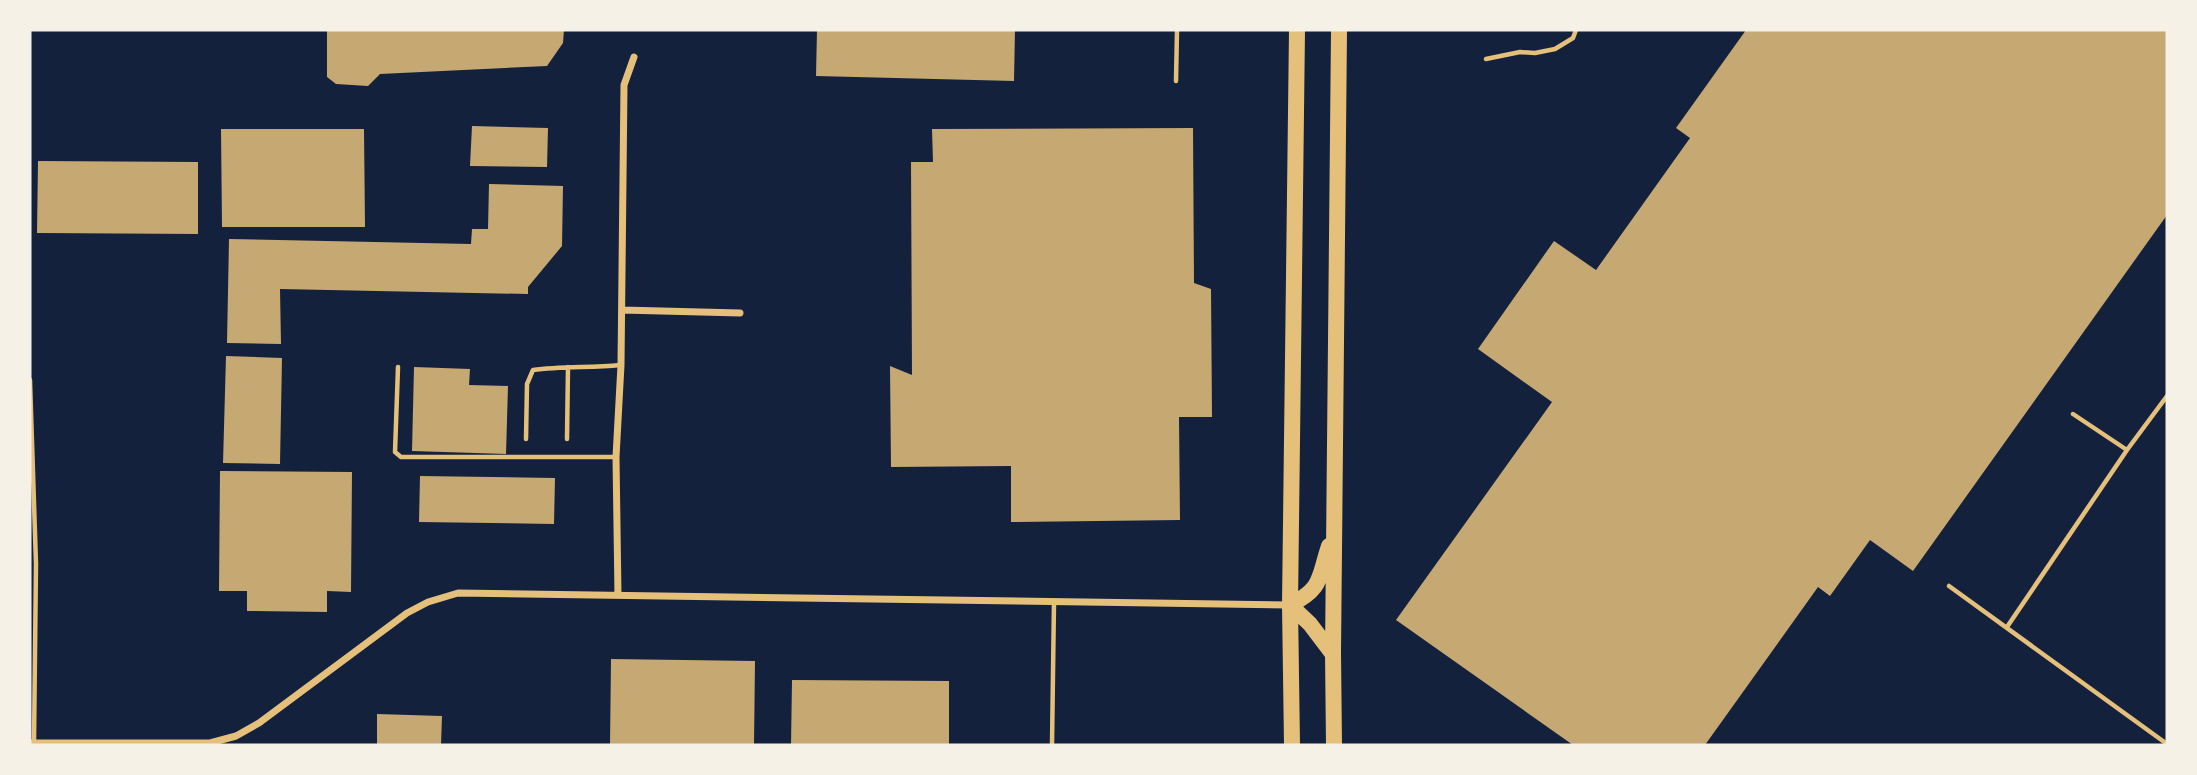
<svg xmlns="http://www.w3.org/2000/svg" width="2197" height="775" font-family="'DejaVu Sans',sans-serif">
<rect width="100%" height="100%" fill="#14213d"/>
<path fill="#c6a872" d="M327 30H564L563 43 547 66 380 74 368 86 336 84 327 77Z
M817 30H1015L1014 81 816 76Z
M1746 30H2167V215L1913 571 1870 540 1830 596 1818 587 1705 745H1573L1396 620 1552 402 1478 349 1554 241 1596 270 1690 138 1676 128Z
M472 126 548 128 547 167 470 166Z
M1193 128 1194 283 1211 289 1212 417H1179L1180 520 1011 522V466L891 467 890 366 912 375 911 162H933L932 129Z
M221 129H364L365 227H222Z
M38 161 198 162V234L37 233Z
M489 184 563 186 562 246 528 287V294L280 289 281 344 227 343 229 239 471 244 472 229H488Z
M226 356 282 358 280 464 223 463Z
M414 367 470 369 469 385 508 386 506 454 412 451Z
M220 471 352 472 351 592 327 591V612L247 611V591H219Z
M420 476 555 478 554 524 419 522Z
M611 659 755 661 754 745H610Z
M792 680 949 681V745H791Z
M377 714 442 716 441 745H377Z"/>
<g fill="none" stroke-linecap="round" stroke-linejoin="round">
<path stroke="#e5c07b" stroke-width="4.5" d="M1486 59 1520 52 1535 53 1555 49 1573 38 1576 30
M1176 81 1177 30
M398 367 395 452 401 457H616
M30 380 36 564 34 742
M526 439 527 384 533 370C562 366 591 368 620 365
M567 439 568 367
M2127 450 2167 396
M1949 586 2167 744
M2007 627 2127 450 2073 414
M1052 745 1054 602"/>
<path stroke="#e5c07b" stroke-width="7" d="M622 310 740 313
M618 595 616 457 621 365 624 85 634 57
M30 743H210L236 736 259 723 407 613 428 602 458 593 1290 605"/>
<path stroke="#e5c07b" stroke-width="16" d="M1290 605C1323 588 1318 579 1329 546
M1290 605 1310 624 1332 653
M1292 745 1290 605 1297 30
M1334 745 1333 653 1339 30"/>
</g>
<rect width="2197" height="775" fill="none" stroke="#f6f1e7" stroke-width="63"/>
</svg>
